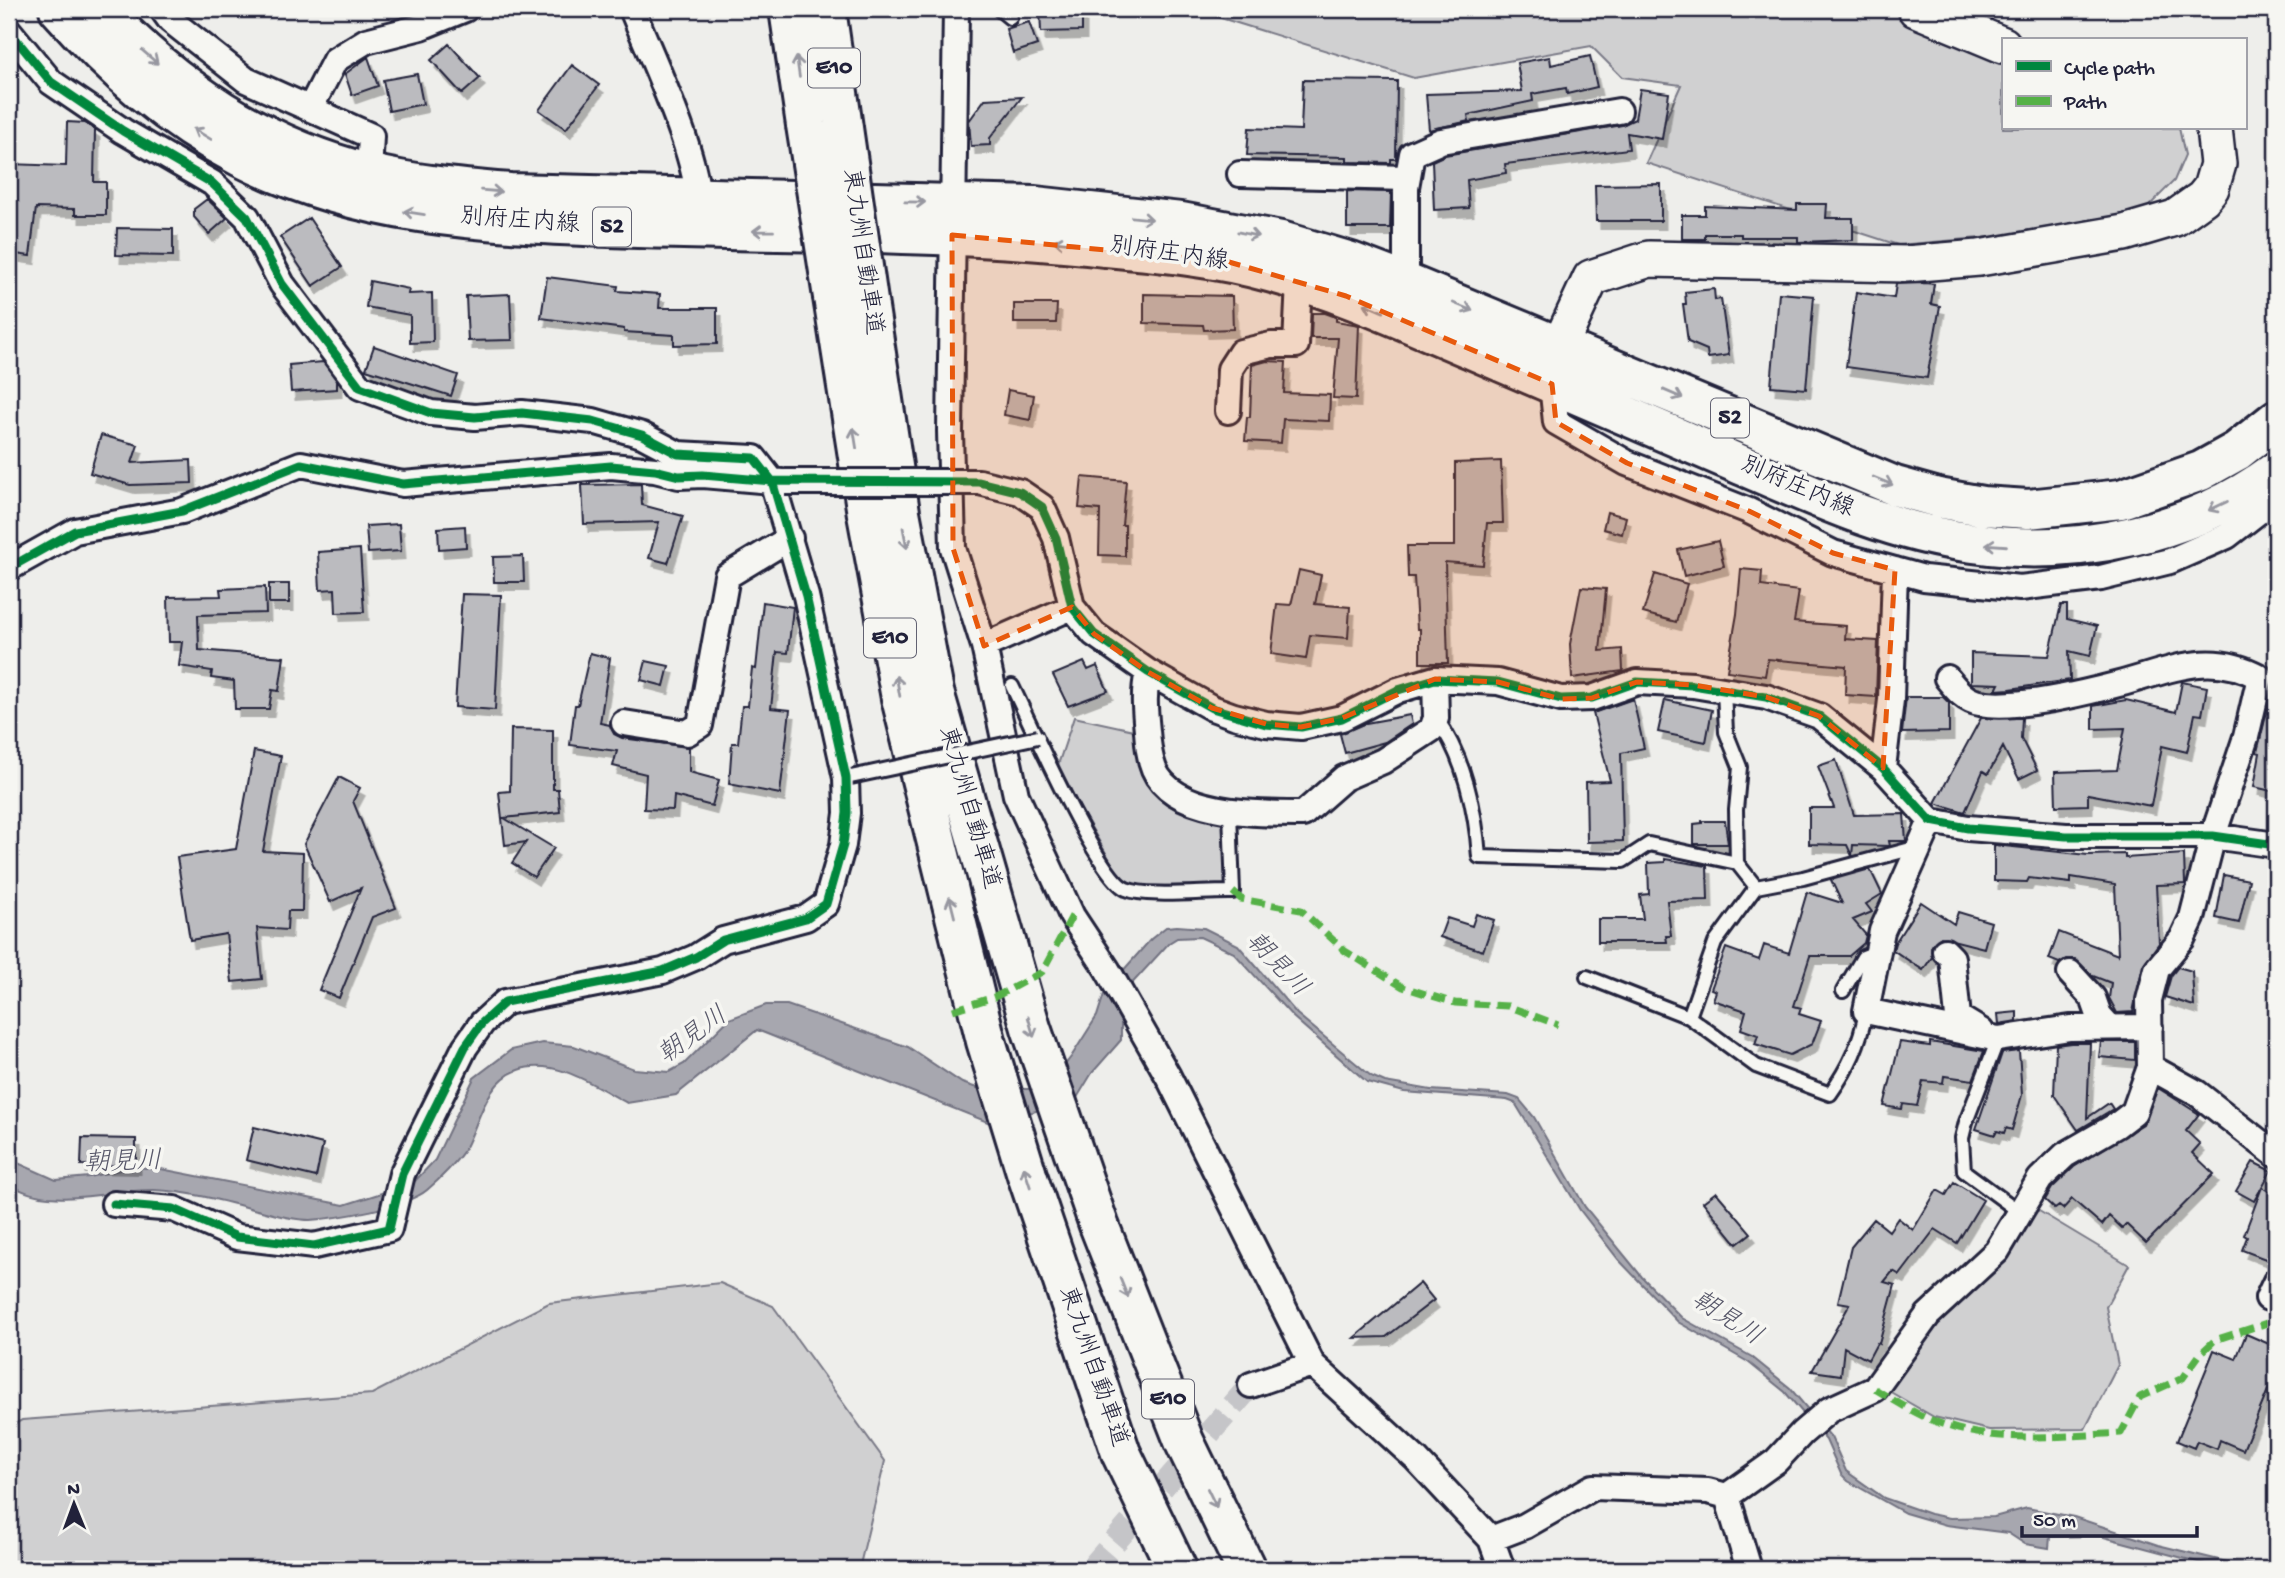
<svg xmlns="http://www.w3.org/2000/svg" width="2285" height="1578" font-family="'Gochi Hand','Klee One',sans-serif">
<defs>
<filter id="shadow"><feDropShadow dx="4.5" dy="8" stdDeviation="0" flood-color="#0004"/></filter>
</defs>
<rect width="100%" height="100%" fill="#eeeeeb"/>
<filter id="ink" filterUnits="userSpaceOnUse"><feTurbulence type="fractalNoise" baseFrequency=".0143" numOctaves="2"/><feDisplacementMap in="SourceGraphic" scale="14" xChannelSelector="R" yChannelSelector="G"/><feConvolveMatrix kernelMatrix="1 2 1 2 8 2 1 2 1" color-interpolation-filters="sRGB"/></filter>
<g filter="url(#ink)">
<path fill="#d0d0d1" stroke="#797986" stroke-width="2" d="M1192 9H1922L2003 40V128H2179L2185 155 2174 181 2145 210 2099 228 1898 245 1646 163 1681 85 1622 77 1591 46 1414 78Z
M1074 717 1143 732 1145 754 1223 818 1229 885 1132 886 1122 881 1057 768Z
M2034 1208 2129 1265 2106 1307 2118 1365 2085 1429 1989 1430 1934 1417 1887 1390 1940 1311Z
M720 1283 773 1306 885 1461 859 1569H9V1427L22 1420 372 1394 549 1303Z"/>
<path fill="#a7a7af" stroke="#727281" stroke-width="2" d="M1177 926 1204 928 1238 945 1297 1014 1371 1076 1385 1082 1431 1090 1508 1095 1519 1099 1534 1117 1585 1207 1642 1277 1682 1318 1752 1357 1790 1388 1831 1437 1846 1471 1884 1498 1930 1514 1950 1518 1994 1517 2027 1508 2074 1517 2158 1545 2227 1562 2276 1567V1569H2224L2100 1536 2050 1537 2049 1548 2025 1544 2008 1533 1946 1525 1905 1513 1848 1481 1841 1474 1826 1440 1785 1392 1748 1362 1678 1322 1618 1259 1580 1210 1515 1103 1507 1100 1404 1092 1367 1082 1293 1017 1234 953 1200 937 1177 938 1169 943 1115 1002 1121 1022V1040L1092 1073 1075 1101 990 1123 757 1030 676 1095 627 1103C595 1086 555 1057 518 1070 486 1082 480 1120 466 1147 458 1161 439 1180 427 1190 407 1207 337 1218 310 1220 290 1220 271 1213 253 1209 220 1200 187 1191 154 1190 109 1189 48 1212 9 1183V1159L56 1180 89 1177 133 1167 161 1169 344 1205 413 1183 435 1160 474 1078 511 1050 542 1043 574 1046 634 1069 669 1072 684 1064 729 1019 766 1005H787L908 1047 962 1083 980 1089H1030L1060 1071 1071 1057 1097 1016 1105 991 1151 939 1166 927Z"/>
<path fill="#bbbbbf" stroke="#22223b" stroke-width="2" filter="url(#shadow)" d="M1040 9H1082V31L1041 32Z
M1029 22 1037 45 1013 53 1006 29Z
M449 44 480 78 462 94 431 60Z
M1590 56 1597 87 1567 94 1566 88 1532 94 1533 101 1468 115 1469 121 1429 130 1426 94 1522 91 1517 63 1550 57 1551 65Z
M368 57 378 86 352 95 345 74Z
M572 65 599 85 566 129 539 110Z
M417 74 423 104 389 111 383 80Z
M1303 80 1397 81 1396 159H1391V163L1347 162V157L1247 155 1249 128 1301 130Z
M1640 89 1669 93 1662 139 1627 133 1629 149 1505 164 1506 173 1467 180 1469 208 1434 210 1432 161 1445 155 1622 125 1635 119Z
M1022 97 990 138V145L971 146 969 121 985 99Z
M67 122 85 123 95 130 94 182H106V215H75V209L36 208 30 256 9 253V164L66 166Z
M1661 184V221H1596L1595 185Z
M1347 191 1391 192 1390 228H1347Z
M207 199 227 218 209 234 194 217V209Z
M1797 204H1827L1826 218H1853V240L1798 242V237H1741V234H1705V239H1682V215H1705V206L1797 210Z
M309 218 342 267 313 286 280 237Z
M117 228 173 229V256L116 255Z
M547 277 618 286 617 291 660 294 659 308H717V344L674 345V335L624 332V329L541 318Z
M370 281 409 289 408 294 432 293 433 342 410 343V315L366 307Z
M1925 283 1934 284 1931 304 1940 306 1927 378 1846 367 1856 292 1894 298 1896 284Z
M1714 289 1715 300 1721 299 1729 355 1708 358 1707 350 1688 342 1683 304H1686L1685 292Z
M1779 293 1814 296 1806 389 1771 386Z
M510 294 512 340 468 341 466 296Z
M1144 294 1232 296 1233 329 1204 330 1203 325 1144 323Z
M1014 304H1057L1056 323H1014Z
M1312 313H1325L1336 317V321L1359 325 1356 399 1333 398 1338 338H1311Z
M374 346 458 375 451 396 366 369Z
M1267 361 1286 362 1284 393 1330 395 1329 421 1283 419 1281 443 1245 441 1247 417H1250L1252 365Z
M323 362 337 381V389L291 392 289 365Z
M1008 390 1034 395 1030 420 1004 415Z
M101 435 138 445 132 463 191 460 192 483 130 485 90 473Z
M1501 461 1503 523H1487L1483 565 1445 562 1448 663H1420V629H1417L1414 577H1408L1407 546H1455V463Z
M1082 477 1126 481 1122 525H1125V556L1099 555 1100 510 1079 508Z
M641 484 642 505 683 516 668 563 649 558 659 522 584 524 582 485Z
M1607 512 1626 517 1622 534 1603 529Z
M399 524 401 551 368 553 366 526Z
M465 526 466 547 439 549 438 528Z
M1718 541 1724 566 1684 576 1678 550Z
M360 549 364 612 336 613 335 589 320 590 318 552Z
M523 556 524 582H494L493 557Z
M1741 569 1762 571 1761 586 1799 591 1794 622 1846 626 1845 639 1878 641 1876 697 1845 695 1846 666 1768 659 1765 676 1727 671 1737 614Z
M1299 570 1321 575 1315 604 1350 607 1348 638 1310 635 1306 659 1271 654 1277 604 1291 605Z
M1655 574 1687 584 1676 622 1643 613Z
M269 584H289V603H269Z
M265 587 266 613 198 615 199 650 284 657 279 691 272 690 269 709H235L234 681 211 678 212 671 179 666 182 642H169L168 597 221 596 220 589Z
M1581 587 1606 589 1600 651 1622 649 1623 671 1572 678 1570 644Z
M462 594 501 595 495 710 455 707Z
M763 602 793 607 788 653 777 652 771 708 790 710 780 794 729 784 732 743H738L742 706H748L752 668 756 669Z
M2061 605H2067V619L2097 626 2090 656 2069 651 2070 680 2010 689 1996 690 1999 684 1971 683V653L2049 656Z
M590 653 610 658 600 723 610 725 614 734 622 738 689 747V772L719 780 712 806 674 796 673 810 644 809 646 774 613 766 617 751 570 745 575 705H578Z
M646 661 669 666 664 686 641 680Z
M1084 662 1088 670 1097 666 1108 691 1068 706 1053 675Z
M2182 682 2207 687 2202 715 2195 714 2187 752 2162 746 2151 806 2088 794V805L2056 806 2055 772 2117 770 2125 728 2093 729V706L2126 700 2176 712Z
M2273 687H2276V792L2254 787 2260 753 2257 752Z
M1906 697H1943L1949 703V732L1902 733Z
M1633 699 1644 748 1621 753 1623 841 1587 842 1586 782 1610 781 1593 713Z
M1665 700 1712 710 1706 742 1658 732Z
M1410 715 1412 724 1385 742 1345 753 1340 734 1366 723Z
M1981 718H2022L2021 738 2037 770 2019 779 2003 747 1988 774 1983 771 1965 812 1935 803Z
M511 729 553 730V789H558L560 812 504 818 554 848 534 877 512 863 526 842 505 845 499 792 510 791Z
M254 751 281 756 263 851 303 853 302 911H288L287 930 257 928 262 979 232 982 226 934 190 940 177 857 236 849Z
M1836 760 1854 815 1904 814 1906 841H1889L1890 846 1853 845 1852 856 1847 845 1809 844V808H1834L1818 766Z
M339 777 360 788 353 801 396 908 372 917 339 998 319 990 361 888 330 902 304 844Z
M1702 821H1725L1728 844H1694V824L1702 823Z
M1994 845 2088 855 2125 854V858L2184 854 2185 884 2156 885 2159 943 2143 965 2133 1012 2117 1013 2109 998 2111 983 2093 976 2075 959H2066L2059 963 2049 959 2059 932 2118 955 2115 884 2071 877V883L2029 878 2027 882 1994 881Z
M1665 859 1707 866 1708 900 1667 901 1671 936H1666L1667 942H1598V919H1643L1640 895 1649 894 1648 863 1665 862Z
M1870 869 1882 894 1866 904 1872 912 1853 920 1866 935 1864 943 1849 956H1810L1794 1006 1801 1008 1799 1014 1821 1021 1812 1044 1790 1055 1755 1044 1758 1035 1741 1029 1746 1011 1713 1000 1716 991 1711 989 1726 948 1759 960 1764 945 1789 953 1807 892 1842 903 1831 880Z
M2224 875 2249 880 2239 923 2216 918Z
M1921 902 1954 924 1958 912 1991 922 1984 948 1941 937 1931 947 1932 957 1923 970 1893 950 1895 943Z
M1476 914 1494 920 1483 951 1440 937 1447 918 1472 926Z
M2178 967 2192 971 2194 1006 2165 997 2171 976Z
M2017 1012V1021L1999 1024 1998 1014Z
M1900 1042 1930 1046V1042L1984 1051 1973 1080 1944 1076 1943 1083 1923 1081 1917 1106 1903 1104 1902 1109 1884 1106Z
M2101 1042H2135V1060L2099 1057Z
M2071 1043H2090L2087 1118 2109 1103 2113 1109 2078 1130 2054 1095 2056 1045Z
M2019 1051 2022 1095 2012 1130 2006 1128 2004 1133 1997 1131 1995 1135 1976 1129 2002 1053Z
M2158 1088 2199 1114 2186 1131 2200 1144 2192 1153 2214 1174 2146 1243 2126 1224 2122 1228 2109 1216 2102 1225 2072 1199 2063 1209 2059 1206 2055 1209 2045 1200 2052 1188 2074 1167 2143 1124Z
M254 1127 323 1144 316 1177 246 1160Z
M82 1138 136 1139V1166L81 1165Z
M2253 1162 2271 1171 2254 1201 2236 1191Z
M1954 1182 1983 1200 1957 1243 1935 1229 1900 1275 1893 1271 1884 1282 1895 1285 1879 1344 1877 1343 1868 1360 1844 1347 1841 1375 1812 1371 1850 1304 1838 1302 1851 1247 1874 1219 1889 1231 1898 1218 1913 1230 1937 1190 1946 1195Z
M2262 1187 2276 1196V1263L2242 1250 2247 1237 2244 1235Z
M1716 1192 1751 1233 1737 1244 1703 1202Z
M1420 1283 1434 1300 1386 1337 1354 1338Z
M2246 1334 2276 1347V1371L2243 1450 2220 1440 2217 1449 2197 1441 2194 1448 2177 1441 2214 1350 2236 1359Z"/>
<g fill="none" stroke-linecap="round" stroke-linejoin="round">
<path stroke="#c5c5c8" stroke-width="24" stroke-dasharray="24 12" stroke-linecap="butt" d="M1091 1569 1251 1385"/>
<defs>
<path id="lane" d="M999 9 1010 18
M1012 686C1029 720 1098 878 1126 889 1147 898 1207 891 1233 892L1230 812
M1724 690 1726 732 1740 767 1736 810 1737 863 1756 887
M1436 718C1464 756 1476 811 1479 857L1623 861 1649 844 1737 863
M1587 977 1689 1017 1756 1066 1830 1094C1849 1067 1860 1044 1866 1011
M1843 991 1863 957 1876 952
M1689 1017 1715 943 1756 887 1803 878 1918 847
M1998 1039 1966 1122 1962 1138 1964 1171 2021 1213"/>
<path id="street" d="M162 9 170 20 246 80 371 136 369 174
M632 9C651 57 703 164 698 212
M956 9 950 431 953 548 984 646 1016 795 1072 916 1107 969 1168 1076 1312 1364 1416 1459 1491 1539 1502 1569
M9 31 51 82 123 131 212 183 247 217 282 284 360 387 431 413 475 417 522 413 593 421 642 435 678 454 754 458 772 481 781 482
M311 107 335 60 366 41 421 27 465 9
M1240 174 1407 178
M1406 283V187L1412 154 1441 141 1619 111
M1552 384 1556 422 1627 463 1749 511 1833 553 1924 578 2020 588 2101 578 2170 561 2227 536 2276 498
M1228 411 1230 369 1241 352 1271 345H1296L1299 282
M979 482 1020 492 1042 507 1056 538 1072 607 1094 634 1148 672 1212 708 1234 716 1266 724 1301 727 1342 718 1398 690 1435 679 1498 682 1561 699 1592 698 1637 682 1693 685 1766 697 1819 716 1883 768 1931 821 1968 828 2066 836H2213L2276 845
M9 568 75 531 182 511 301 464 403 484 611 466 655 470 679 476 703 475 772 481 806 596 846 778 847 813 843 845 826 904 806 918 723 940 696 957 663 971 505 1002 482 1023 465 1047 402 1174 389 1229 314 1246 237 1237 174 1209 114 1204
M984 646 1072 607
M1148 672C1143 693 1145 711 1147 731 1148 744 1149 757 1154 769 1174 816 1261 814 1303 814L1344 778 1383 761 1432 729 1436 718 1435 679
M624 723 687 733 700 725 727 576 790 538
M1883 768 1891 700 1895 570
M1931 821 1882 931 1866 1011 1998 1039 2070 1028 2150 1027
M1945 951 1952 958 1958 1017 1981 1031
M2070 973 2093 998 2099 1015 2109 1026
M2150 1067 2197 1093 2276 1155
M2268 1298 2276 1281
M1251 1385 1312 1364
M1727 1496 1749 1569
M1491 1539 1525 1526 1593 1487 1708 1491 1727 1496 1776 1461 1802 1433 1829 1410 1875 1389 1928 1315 1997 1251 2040 1179 2065 1155 2117 1125 2134 1112 2150 1067 2149 1000 2157 969 2182 939 2192 918 2213 836 2246 737 2260 677C2209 649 2169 671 2119 684 2085 693 2014 710 1980 703 1965 701 1956 689 1947 678"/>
<path id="secondary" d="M1916 9 2003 45
M1554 375 1559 347 1591 278 1649 259 1906 264 1979 258 2124 233 2175 218 2203 198 2211 188 2218 164 2214 128"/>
<path id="primary" d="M59 9C112 69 169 120 241 157 357 216 482 222 609 227 774 233 941 229 1105 247 1160 252 1216 257 1269 272 1341 291 1409 323 1478 352 1565 390 1652 427 1739 464 1815 497 1890 532 1973 543 2077 558 2191 534 2276 471
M101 9C173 87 263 147 367 173 414 185 463 189 510 193L1035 206 1181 222 1281 241 1351 262 1406 283 1895 486 1938 498 1982 506 2028 509 2121 499 2201 471 2237 451 2276 420"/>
<path id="highway" d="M789 9 806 125
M826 9 843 128
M833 297 867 514 901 698 986 1041 1027 1175 1121 1453 1177 1569
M868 301 900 512 934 692 1031 1028 1099 1225 1184 1441 1246 1569"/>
</defs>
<use href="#lane" stroke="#22223b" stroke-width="18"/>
<use href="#street" stroke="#22223b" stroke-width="30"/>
<use href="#secondary" stroke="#22223b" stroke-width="40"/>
<use href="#primary" stroke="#22223b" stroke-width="44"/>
<use href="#highway" stroke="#22223b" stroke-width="44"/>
<use href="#lane" stroke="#f6f6f2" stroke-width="12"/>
<use href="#street" stroke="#f6f6f2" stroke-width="24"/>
<use href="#secondary" stroke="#f6f6f2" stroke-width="35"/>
<use href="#primary" stroke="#f6f6f2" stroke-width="38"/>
<use href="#highway" stroke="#f6f6f2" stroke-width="38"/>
<defs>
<path id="lane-bridge" d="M846 778 1038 737"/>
<path id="street-bridge" d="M785 482H979"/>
<path id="highway-bridge" d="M806 125 833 297
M843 128 868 301"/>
</defs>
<use href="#lane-bridge" stroke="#22223b" stroke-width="18" stroke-linecap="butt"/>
<use href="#street-bridge" stroke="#22223b" stroke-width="30" stroke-linecap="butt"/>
<use href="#highway-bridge" stroke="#22223b" stroke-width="44" stroke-linecap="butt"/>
<use href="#lane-bridge" stroke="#f6f6f2" stroke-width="12"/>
<use href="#street-bridge" stroke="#f6f6f2" stroke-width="24"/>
<use href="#highway-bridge" stroke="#f6f6f2" stroke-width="38"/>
<path stroke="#55b146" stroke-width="7" stroke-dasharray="14 7" stroke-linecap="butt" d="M1233 892 1241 899 1301 910 1345 951 1403 987 1455 1003 1508 1006 1558 1025
M953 1010 997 996 1042 972 1072 916
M1875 1389C1898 1403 1922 1418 1948 1426 1997 1443 2068 1436 2121 1433L2140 1397 2183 1378 2200 1354 2215 1340 2276 1320"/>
<defs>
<path id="cycleway" d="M9 31 51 82 123 131 212 183 247 217 282 284 360 387 431 413 475 417 522 413 593 421 642 435 678 454 754 458 772 481 979 482 1020 492 1042 507 1056 538 1072 607 1094 634 1148 672 1212 708 1266 724 1301 727 1342 718 1398 690 1435 679 1498 682 1561 699 1592 698 1637 682 1693 685 1766 697 1819 716 1883 768 1931 821 1968 828 2066 836H2213L2276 845
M9 568 75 531 182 511 301 464 403 484 611 466 655 470 679 476 703 475 772 481 806 596 846 778 847 813 843 845 826 904 806 918 723 940 696 957 663 971 505 1002 482 1023 465 1047 402 1174 389 1229 314 1246 237 1237 174 1209 114 1204"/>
</defs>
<use href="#cycleway" stroke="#f6f6f2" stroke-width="13"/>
<use href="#cycleway" stroke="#00873e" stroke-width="9"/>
</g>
<defs><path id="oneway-shaft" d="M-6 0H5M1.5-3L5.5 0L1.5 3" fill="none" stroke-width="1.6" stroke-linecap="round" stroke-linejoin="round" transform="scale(1.75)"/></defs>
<g stroke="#9797a0">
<use href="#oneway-shaft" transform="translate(150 57) rotate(41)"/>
<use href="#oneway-shaft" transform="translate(798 67) rotate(-98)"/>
<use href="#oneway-shaft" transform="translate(202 134) rotate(-149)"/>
<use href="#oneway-shaft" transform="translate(491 191) rotate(5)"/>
<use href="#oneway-shaft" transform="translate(915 202) rotate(1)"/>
<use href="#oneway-shaft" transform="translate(414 213) rotate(-171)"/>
<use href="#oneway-shaft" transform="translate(1142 218) rotate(6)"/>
<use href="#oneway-shaft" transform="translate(763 231) rotate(-179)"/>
<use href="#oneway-shaft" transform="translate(1248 234) rotate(12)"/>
<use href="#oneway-shaft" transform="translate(1064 242) rotate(-174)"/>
<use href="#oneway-shaft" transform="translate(1463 307) rotate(22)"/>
<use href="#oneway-shaft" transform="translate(1374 308) rotate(-157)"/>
<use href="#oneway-shaft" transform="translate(1673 394) rotate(23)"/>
<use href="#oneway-shaft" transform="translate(855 438) rotate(-99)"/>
<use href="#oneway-shaft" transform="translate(1883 481) rotate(22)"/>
<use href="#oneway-shaft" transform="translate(2218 506) rotate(154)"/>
<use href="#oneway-shaft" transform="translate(905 538) rotate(79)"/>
<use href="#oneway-shaft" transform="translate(1996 545) rotate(-176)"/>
<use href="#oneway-shaft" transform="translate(898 686) rotate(-100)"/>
<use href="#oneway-shaft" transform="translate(952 907) rotate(-104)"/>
<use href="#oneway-shaft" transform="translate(1031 1027) rotate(74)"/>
<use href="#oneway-shaft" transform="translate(1027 1177) rotate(-108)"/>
<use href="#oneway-shaft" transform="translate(1124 1288) rotate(68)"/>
<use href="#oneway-shaft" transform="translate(1212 1498) rotate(64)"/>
</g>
</g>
<path fill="#e8590c" fill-opacity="0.2" stroke="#e8590c" stroke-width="5" stroke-dasharray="14 9" stroke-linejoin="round" d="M952 235 1229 262 1346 296 1552 384 1556 422 1627 463 1749 511 1833 553 1895 570 1883 768 1819 716 1766 697 1693 685 1637 682 1592 698 1561 699 1498 682 1435 679 1342 718 1301 727 1266 724 1212 708 1148 672 1094 634 1072 607 984 646 953 548Z"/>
<g text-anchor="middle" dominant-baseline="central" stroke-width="7" stroke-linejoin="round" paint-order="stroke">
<g fill="#f6f6f2" stroke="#626272" stroke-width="2">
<rect x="808" y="48.5" width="52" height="39" rx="5"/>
<rect x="593" y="207.5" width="38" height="39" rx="5"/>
<rect x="1711" y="398.5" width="38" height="39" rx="5"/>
<rect x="864" y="618.5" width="52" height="39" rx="5"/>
<rect x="1142" y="1379.5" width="52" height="39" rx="5"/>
</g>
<g font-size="23" font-weight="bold" fill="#22223b">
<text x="834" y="68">E10</text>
<text x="612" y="227">52</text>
<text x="1730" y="418">52</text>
<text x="890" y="638">E10</text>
<text x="1168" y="1399">E10</text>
</g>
<g font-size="24" fill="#22223b" stroke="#f6f6f2">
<text transform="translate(520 222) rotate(4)">別府庄内線</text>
<text transform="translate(861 252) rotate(82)">東九州自動車道</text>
<text transform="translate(1169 255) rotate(8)">別府庄内線</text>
<text transform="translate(1797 488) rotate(23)">別府庄内線</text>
<text transform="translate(968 808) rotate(74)">東九州自動車道</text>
<text transform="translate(1092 1367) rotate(71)">東九州自動車道</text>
</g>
<g font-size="26" font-style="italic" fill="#575769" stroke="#f6f6f2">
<text transform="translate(1276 966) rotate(46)">朝見川</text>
<text transform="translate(694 1037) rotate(-36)">朝見川</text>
<text transform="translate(123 1164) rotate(-2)">朝見川</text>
<text transform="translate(1726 1320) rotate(33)">朝見川</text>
</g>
</g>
<rect width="2285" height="1578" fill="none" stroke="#f6f6f2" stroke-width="35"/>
<rect x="18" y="18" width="2250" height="1543" fill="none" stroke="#22223b" stroke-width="2.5" filter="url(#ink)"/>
<rect x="2002" y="38" width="245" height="91" fill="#f6f6f2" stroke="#a1a1a9" stroke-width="2"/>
<rect x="2016" y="61" width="35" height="10" fill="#00873e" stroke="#a1a1a9" stroke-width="2"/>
<text x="2064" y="74" font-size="21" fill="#22223b">Cycle path</text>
<rect x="2016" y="96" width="35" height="10" fill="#55b146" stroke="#a1a1a9" stroke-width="2"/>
<text x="2064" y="108" font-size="21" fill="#22223b">Path</text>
<g transform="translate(74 1504) rotate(359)" stroke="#f6f6f2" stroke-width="5" paint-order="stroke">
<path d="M0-5L12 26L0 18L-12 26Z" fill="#22223b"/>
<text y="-10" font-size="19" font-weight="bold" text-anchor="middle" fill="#22223b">N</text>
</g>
<path d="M2022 1526v10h175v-10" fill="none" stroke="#22223b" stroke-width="3.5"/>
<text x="2033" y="1526" font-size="21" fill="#22223b" stroke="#f6f6f2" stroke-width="5" paint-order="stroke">50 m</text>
</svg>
